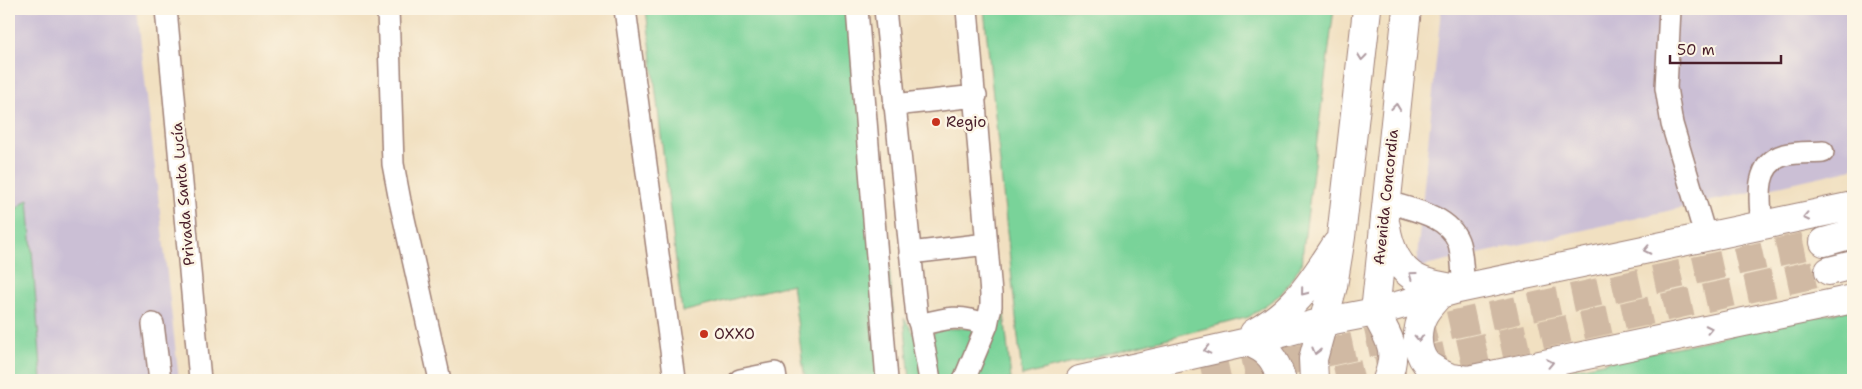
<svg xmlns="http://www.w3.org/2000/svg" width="1862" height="389" font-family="'Shantell Sans',sans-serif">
<rect width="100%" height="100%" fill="#fcf5e5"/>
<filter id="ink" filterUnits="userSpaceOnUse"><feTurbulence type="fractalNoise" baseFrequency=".02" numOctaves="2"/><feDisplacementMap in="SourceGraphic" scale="10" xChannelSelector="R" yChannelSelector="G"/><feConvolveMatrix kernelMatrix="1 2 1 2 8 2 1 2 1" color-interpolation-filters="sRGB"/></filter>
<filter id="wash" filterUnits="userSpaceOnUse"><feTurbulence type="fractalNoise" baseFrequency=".0096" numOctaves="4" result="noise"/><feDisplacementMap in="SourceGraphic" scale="20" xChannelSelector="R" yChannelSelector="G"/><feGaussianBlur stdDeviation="1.12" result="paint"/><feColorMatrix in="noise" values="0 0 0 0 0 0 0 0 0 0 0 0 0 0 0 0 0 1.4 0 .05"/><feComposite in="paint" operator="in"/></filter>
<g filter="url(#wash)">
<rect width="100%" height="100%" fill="#f1e0c1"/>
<path fill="#cbbfd5" d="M9 9H137L179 380H9Z
M1441 9H1853V169L1416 268Z"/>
<path fill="#79d399" stroke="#627962" d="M646 9H864L900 380H805L792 284 682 312Z
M984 9H1334L1301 265 1281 294 1249 317 1022 376Z
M28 199 42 380H9V211L15 210Z
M1003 302 1011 380H970L993 336Z
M1853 309V380H1523Z
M904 318 917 338 928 380H910Z
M972 328 975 330 958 380H937L931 336 939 329Z"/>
</g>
<g filter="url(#ink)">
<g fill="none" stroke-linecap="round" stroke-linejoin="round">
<path stroke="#d0b9a3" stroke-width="28" stroke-dasharray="28 14" stroke-linecap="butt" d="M1203 380 1824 242
M1336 380 1829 271"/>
<defs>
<path id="minor" d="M166 9 200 380
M388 9 393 164 400 201 440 380
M625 9 675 380
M857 9 887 380
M885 9 917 317 920 325
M967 9 991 294V306L987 325
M1670 9 1666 88 1672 124 1706 238
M894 105 976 96
M1385 201C1410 210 1447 214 1458 241 1463 253 1462 275 1464 288
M1762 226C1760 202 1753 164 1784 155 1796 152 1811 153 1823 152
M910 253 987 244
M153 324 160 380
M740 380 775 373 776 380
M930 380 920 325C946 318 960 314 987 325L964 380"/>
<path id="major" d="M1386 226C1389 246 1398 270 1418 279 1429 285 1444 286 1456 289
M1824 242 1853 234
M1829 271 1853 265
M1439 295C1434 301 1428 307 1424 314 1416 328 1415 350 1426 363 1429 367 1443 375 1449 377 1455 379 1462 379 1469 380
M1254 333C1295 310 1311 283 1336 245
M1248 342C1269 350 1275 359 1282 380
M1080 380 1248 342 1323 322 1375 312 1458 289 1853 206
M1314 380 1313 359 1333 286 1341 237 1367 9
M1387 380C1399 347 1389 340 1375 312L1407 9
M1468 380 1853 299"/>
</defs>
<use href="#minor" stroke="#9e8076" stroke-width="24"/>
<use href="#major" stroke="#9e8076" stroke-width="30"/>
<use href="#minor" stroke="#fff" stroke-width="21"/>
<use href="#major" stroke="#fff" stroke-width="28"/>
</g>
<defs><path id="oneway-chevron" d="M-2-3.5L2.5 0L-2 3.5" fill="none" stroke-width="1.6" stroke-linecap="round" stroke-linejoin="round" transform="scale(1.25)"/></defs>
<g stroke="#ae9aa0">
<use href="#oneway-chevron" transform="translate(1362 57) rotate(96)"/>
<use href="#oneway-chevron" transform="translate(1396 107) rotate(-84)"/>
<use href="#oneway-chevron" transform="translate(1806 217) rotate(168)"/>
<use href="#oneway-chevron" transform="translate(1647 250) rotate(168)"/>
<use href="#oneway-chevron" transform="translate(1412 275) rotate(-144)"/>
<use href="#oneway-chevron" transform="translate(1304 292) rotate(129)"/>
<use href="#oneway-chevron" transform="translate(1709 329) rotate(-12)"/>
<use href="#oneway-chevron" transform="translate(1419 338) rotate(88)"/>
<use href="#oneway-chevron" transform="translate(1207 350) rotate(167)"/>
<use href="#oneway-chevron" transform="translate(1316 351) rotate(104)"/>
<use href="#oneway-chevron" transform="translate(1550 363) rotate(-12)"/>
</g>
</g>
<g fill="#c8321e" stroke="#fcf5e5" stroke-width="2">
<circle cx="936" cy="122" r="5"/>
<circle cx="704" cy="334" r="5"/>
</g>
<g text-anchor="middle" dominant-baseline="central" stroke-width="5" stroke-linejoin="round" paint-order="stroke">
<g font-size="15" fill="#4a1f2b" stroke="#fcf5e5" text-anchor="start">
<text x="946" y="122">Regio</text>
<text x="714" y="334">OXXO</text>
</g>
<g font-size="15" fill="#4a1f2b" stroke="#fcf5e5">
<text transform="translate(183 194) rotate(-95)">Privada Santa Lucía</text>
<text transform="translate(1386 197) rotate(-84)">Avenida Concordia</text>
</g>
</g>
<rect width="1862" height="389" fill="none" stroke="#fcf5e5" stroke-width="30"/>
<path d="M1670 55v8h111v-8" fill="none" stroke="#4a1f2b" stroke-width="2.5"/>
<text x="1677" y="55" font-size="15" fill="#4a1f2b" stroke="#fcf5e5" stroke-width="4" paint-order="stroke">50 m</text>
</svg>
